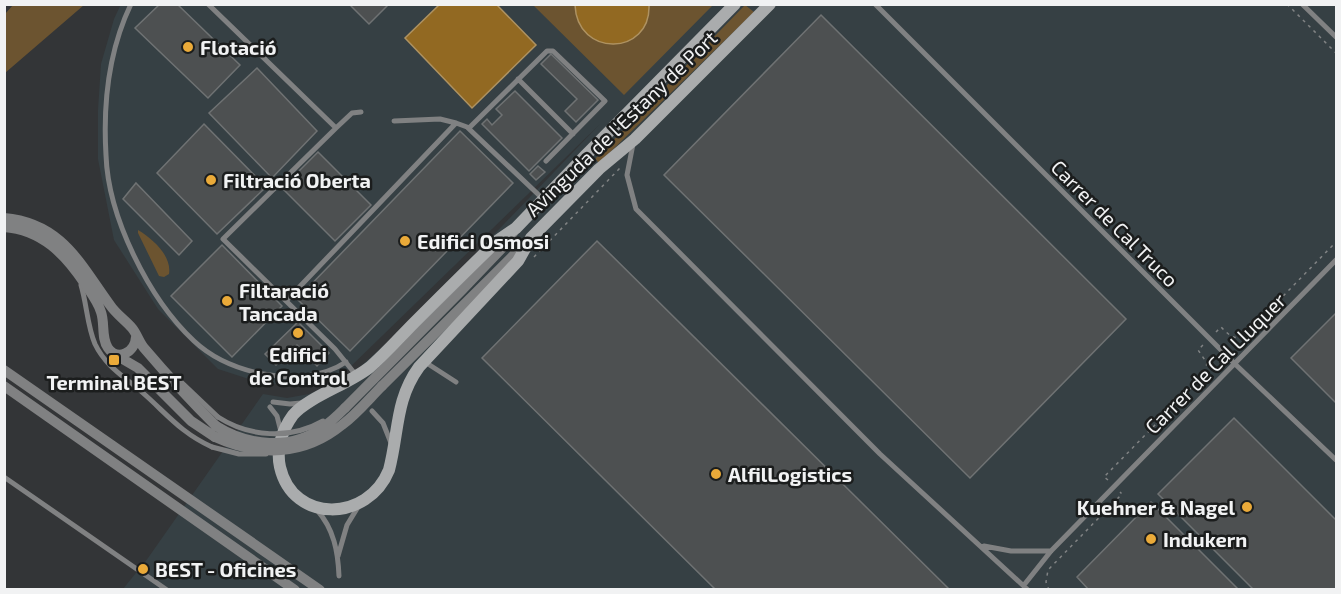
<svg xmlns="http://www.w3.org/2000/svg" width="1341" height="594" font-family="'Exo 2',sans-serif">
<rect width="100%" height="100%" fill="#333537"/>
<path fill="#364044" d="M121 4 1336 5V589H123L148 558 263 394 287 398 309 394 351 375 412 320 600 124 346 371 308 383 281 385 252 380 218 369 158 309 114 240 98 159V110L101 64 114 19Z"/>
<path fill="#6c5430" d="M13 5V4L84 5 5 73V14Z
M533 5H575L576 16 649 14V5H713L624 95Z
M745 5 754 12 599 163 595 159Z
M138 230C153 239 172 256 169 274L164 277 159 276 138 233Z"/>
<path fill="#926922" stroke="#ae9261" stroke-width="1.5" d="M497 5 536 45 472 108 405 38 439 5Z
M575 5H649C651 56 577 58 575 5Z"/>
<path fill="#4d5051" stroke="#6f7273" stroke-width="1.5" d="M160 4H177L240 65 208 98 135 28Z
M349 4H389L369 24Z
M821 15 1126 319 970 478 664 175Z
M551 54 598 100 576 122 565 111 577 99 541 64Z
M257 68 317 131 272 178 209 113Z
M515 91 562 138 529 171 482 124 487 119 492 125 502 115 496 109Z
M204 124 266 187 217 234 157 173Z
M460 131 513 183 350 351 297 299Z
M318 152 371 205 335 241 282 188Z
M538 166 545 172 536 180 530 174Z
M136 183 192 241 179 255 123 199Z
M597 241 950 590H716L482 358Z
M222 245 282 306 232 357 171 296Z
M1336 313V403L1291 358Z
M298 322 329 353 317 366 297 345 276 365 265 354Z
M1234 418 1336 520V590H1254L1158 494Z
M1151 502 1239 590H1089L1077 577Z"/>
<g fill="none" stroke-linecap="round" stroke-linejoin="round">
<path stroke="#818384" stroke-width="1.5" stroke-dasharray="3 4.5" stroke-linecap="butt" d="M1287 4 1336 53
M534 257 620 168
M1216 332 1221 327C1228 334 1235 342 1245 335L1336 242
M1108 480 1104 477 1204 375 1207 363 1198 350 1204 344
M1049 590 1046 582 1048 570 1122 494 1120 492"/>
<path stroke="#808182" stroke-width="5" d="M131 4C109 50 103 105 106 155 108 217 149 299 194 341 213 359 238 369 263 374 290 379 322 378 346 362
M208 4 336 128 223 239 335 349 356 375
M875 4 1235 364 1336 460
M1302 4 1336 37
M518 79 573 134
M394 121 440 119 456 123
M336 128 352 113 361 112
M469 128 547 51H553L605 101 546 161
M633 144 627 175 636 209 880 454 1028 590
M81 285C87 305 87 325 95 344 106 367 125 377 143 393 167 414 181 433 212 447
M286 301 456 123 467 127 542 198
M425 362 456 382
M178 379 218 417
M273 402 290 404 301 403
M270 407 277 416 281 432
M372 411 383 423 391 443
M4 477 167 590
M317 510C334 529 338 552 339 576
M984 546 1011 551H1051
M338 556 347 525 358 507
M1024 585 1051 551 1336 260"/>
<path stroke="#808182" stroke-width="10" d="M4 218C62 223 80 264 110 305 116 314 125 320 132 328 137 334 139 342 144 348 167 375 191 401 216 426
M4 227C42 230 65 254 85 284 91 293 98 302 101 312 105 323 101 338 108 348 118 362 135 352 136 337
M114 354 138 368 191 421 215 437
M4 370 320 590
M4 386 295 590
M382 386 525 244
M345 408 462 290 505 245 514 231"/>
<path stroke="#aaacad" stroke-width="12" d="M735 4 585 156 516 228 497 241C469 268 442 295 415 322 400 337 386 353 370 367 349 384 308 397 293 415 282 430 276 449 280 467 293 524 368 522 389 470 399 432 395 400 419 367L518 261 531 238 599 169 635 139 770 4"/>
<path stroke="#808182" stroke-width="5" d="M218 417C249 437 290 440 323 421
M212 447 239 454H266"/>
<path stroke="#808182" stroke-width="10" d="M216 426C248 446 291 451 323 427 331 422 338 415 345 408
M215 437C259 457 304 456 342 425 357 414 369 399 382 386"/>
</g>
<g fill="#eaaa39" stroke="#1b1d1d" stroke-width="2">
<circle cx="188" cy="47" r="6"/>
<circle cx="211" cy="180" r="6"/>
<circle cx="405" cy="241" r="6"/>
<circle cx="227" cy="301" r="6"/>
<circle cx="298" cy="333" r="6"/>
<rect x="108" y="354" width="12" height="12" rx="3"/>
<circle cx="716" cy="474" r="6"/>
<circle cx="1247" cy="507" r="6"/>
<circle cx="1151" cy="539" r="6"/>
<circle cx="143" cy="569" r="6"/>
</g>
<g text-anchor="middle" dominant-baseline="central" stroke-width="5" stroke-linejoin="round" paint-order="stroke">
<g font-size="20" font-weight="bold" fill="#f1f2f3" stroke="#1b1d1d" text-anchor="start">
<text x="200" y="47">Flotació</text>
<text x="223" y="180">Filtració Oberta</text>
<text x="417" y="241">Edifici Osmosi</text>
<text x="239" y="290">Filtaració<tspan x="239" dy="23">Tancada</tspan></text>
<text x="298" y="354" text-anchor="middle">Edifici<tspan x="298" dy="23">de Control</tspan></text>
<text x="114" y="382" text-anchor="middle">Terminal BEST</text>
<text x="728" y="474">AlfilLogistics</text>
<text x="1235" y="507" text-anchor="end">Kuehner &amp; Nagel</text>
<text x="1163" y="539">Indukern</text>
<text x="155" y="569">BEST - Oficines</text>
</g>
<g font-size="20" fill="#f1f2f3" stroke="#1b1d1d">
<text transform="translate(621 123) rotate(-44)">Avinguda de l'Estany de Port</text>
<text transform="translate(1115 223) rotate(45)">Carrer de Cal Truco</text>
<text transform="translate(1215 363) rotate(-45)">Carrer de Cal Lluquer</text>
</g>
</g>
<rect width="1341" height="594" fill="none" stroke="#f1f2f3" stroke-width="12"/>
</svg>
